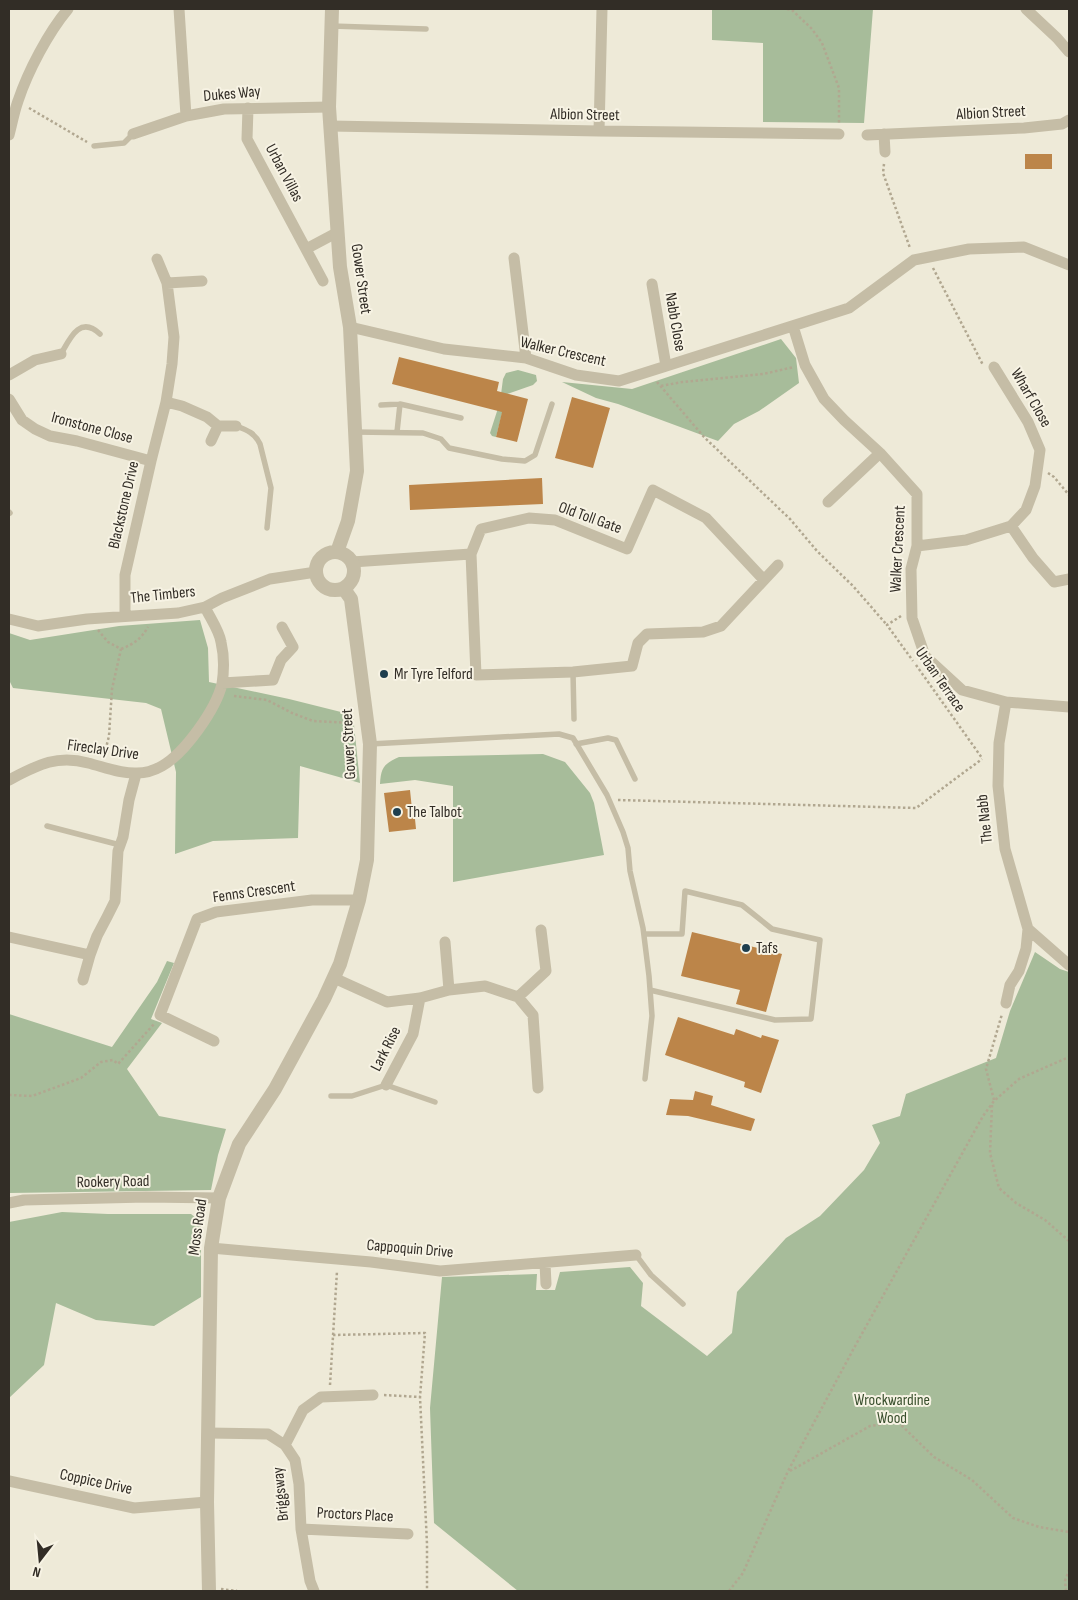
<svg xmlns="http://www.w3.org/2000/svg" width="1078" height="1600" font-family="'Sofia Sans Condensed',sans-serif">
<rect width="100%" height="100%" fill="#eeead8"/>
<path fill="#a7bc9a" d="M712 9H873L864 123 763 122V43L712 40Z
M781 339 796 358 799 383 759 411 734 424 718 441 618 404 596 398 562 382 632 389Z
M518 370 536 375 537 381 533 385 507 394 496 437 492 436 490 433 500 402 503 379 506 373Z
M200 620 208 648 209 682 289 699 353 715 360 783 300 766 298 838 213 841 175 854 176 772 161 709 146 703 13 688 9 680V633L30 640 119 626Z
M543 754 565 762 590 793 594 803 604 855 453 882V786L415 780 380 784C381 767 384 764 399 757Z
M1035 952 1060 969 1069 972V1591H518L434 1523 430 1408 442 1277 537 1274 536 1290H555L560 1272 630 1267 643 1283 641 1306 707 1356 732 1333 737 1292 786 1238 820 1216 864 1170 880 1143 872 1125 900 1116 906 1094 996 1058 1010 1011Z
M167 961 174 963 151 1019 162 1023 127 1069 159 1116 226 1129 218 1155 211 1190 9 1193V1014L112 1047 157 982Z
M62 1212 108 1214H191L201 1222V1297L154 1326 96 1320 56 1303 44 1365 9 1398V1222Z"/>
<path fill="#bc8549" d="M1025 154H1052V169H1025Z
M399 357 499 382 497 391 528 399 517 442 496 437 502 412 392 384Z
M572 397 610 408 593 468 555 458Z
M542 478 543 504 410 510 409 485Z
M410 790 413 819H415L416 829 389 832 384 793Z
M692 932 782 954 766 1012 736 1004 740 990 681 976Z
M678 1017 734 1035 736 1029 761 1038 762 1035 779 1040 761 1093 744 1087 745 1082 665 1055Z
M695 1091 713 1096 711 1105 755 1119 751 1131 688 1116 666 1115 670 1099 693 1100Z"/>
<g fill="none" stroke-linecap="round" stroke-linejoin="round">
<path stroke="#b1a790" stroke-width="2.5" stroke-dasharray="2.5 2.5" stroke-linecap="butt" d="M787 9 792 10 812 29 822 43 839 88V123
M29 108 87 142
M884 164 883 173 910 248
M933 268 983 365
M657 382 704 437 790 519 817 551 853 586 887 625
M661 386 682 382 763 374 794 367
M1048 473 1054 477 1069 495
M901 616 887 625 913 661
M98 630 108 642 121 649 112 689 109 736 104 756
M121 649C134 644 141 639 148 627
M916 665 982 758
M234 696 267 700 292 713 313 721 354 723
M618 800 916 808 982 759
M9 1095 32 1096 81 1078 101 1062 113 1060 118 1064 154 1024
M994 1100 986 1069 1002 1014
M992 1105 990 1153 999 1188 1016 1203 1045 1220 1069 1241
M333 1335 425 1333 420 1397
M330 1385 337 1271
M384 1395 420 1397 427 1544V1591
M790 1471 870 1426 898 1422 934 1457 972 1480 1013 1518 1039 1527 1069 1532
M221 1589 237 1591
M729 1591 743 1573 788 1471 854 1348 983 1116 994 1101 1019 1079 1069 1057
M1066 1591 1065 1581 1069 1570"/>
<path stroke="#c5bda6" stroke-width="5.5" d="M331 26 426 29
M94 146 124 143 133 134
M61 354C70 338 80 315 100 334
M381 405 400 404 461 418
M236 426C247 430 255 433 260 444L271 488 267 528
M355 432 423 433 441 439 449 448 502 459 525 461 535 455 552 404
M397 432 400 404
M9 512 10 513
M573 672 574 719
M370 744 559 734 573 738 607 795 623 832 628 848 630 871 643 928 649 976 652 1016 645 1079
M576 744 608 738 616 740 635 779
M47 826 120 845
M644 934H682L685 891 742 905 772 929 820 940 811 1019 775 1020 650 990
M331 1096H352L386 1085 435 1102
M636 1255 651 1275 683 1304"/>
<path stroke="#c5bda6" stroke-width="11" d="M179 9 186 116
M1026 9 1057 38 1069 52
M248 108 247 139 323 281
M330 126 599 131 839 134
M599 131 602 9
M133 134 186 116 224 109 329 107
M884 134 885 152
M9 135C12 124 14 112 18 101 28 71 48 33 68 9
M867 135 1024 128 1062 124 1069 120
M306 249 338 232
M514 258 526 358
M167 283 202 281
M652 284 666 366
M793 326 805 365 824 399 844 420 880 453 917 494V546L911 569 912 618 925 656 962 690 1006 702 1069 707
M350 327 444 349 526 358 576 375 619 381 849 308 914 260 969 249 1024 247 1069 265
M9 375 35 360 61 354
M9 399 22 420 35 429 50 436 77 441 151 461
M166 402 182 406 207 417 218 426H236
M211 441 218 426
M828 502 880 453
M1011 526 1033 558 1054 582 1069 579
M917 546 966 540 1011 526 1026 510 1035 486 1040 450 1028 422 994 367
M471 554 476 675 573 672 632 666 638 643 647 634 703 632 721 626 764 580
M352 562 471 554 481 529 529 518 555 520 627 549 653 490 706 518 764 580 778 565
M125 616V575L151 461 166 402 172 364 174 337 167 283 157 259
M9 619 38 626 87 619 178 613 205 607 222 598 270 579 316 572
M222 683 273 680 281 660 293 647 282 627
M1006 702 999 743 998 786 1005 849 1028 929 1026 949 1019 971 1010 985 1006 1003
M9 780C36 766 56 754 88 763 104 767 121 774 137 773 145 773 155 770 162 766 185 753 216 709 222 684 224 671 224 655 221 642 219 630 210 618 205 607
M1028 929 1069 965
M9 937 90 955 97 936 107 917 115 901 118 851 123 837 129 800 136 774
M445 942 449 990
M334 978 387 1002 420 998 449 990 485 986 518 997 533 1015 538 1088
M83 980 90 955
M518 997 546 971 541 930
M214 1041 160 1015 197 919 216 912 312 900H359
M386 1085 413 1034 420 998
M9 1203 24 1200 146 1197 219 1198
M211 1248 371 1262 440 1271 636 1255
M545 1263 546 1284
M208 1433 268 1434 285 1445 295 1460 299 1484 301 1529 310 1581 314 1591
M285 1445 303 1410 321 1397 373 1395
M9 1481 134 1508 207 1502
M301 1529 408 1534"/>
<path stroke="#c5bda6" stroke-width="14" d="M332 9 329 107 340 267 350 327 357 471 348 521 337 552
M316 571a19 19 0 1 1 38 0a19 19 0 1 1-38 0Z
M209 1591 207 1502 211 1248 219 1198 239 1144 275 1089 324 999 340 964 359 900 367 860 370 744 351 599 344 589"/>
</g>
<g fill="#1f3f4f" stroke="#f7f3e4" stroke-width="2">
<circle cx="384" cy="674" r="5"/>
<circle cx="397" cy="812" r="5"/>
<circle cx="746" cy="948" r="5"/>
</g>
<g text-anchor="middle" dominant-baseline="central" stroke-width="4" stroke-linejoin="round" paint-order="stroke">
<g font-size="16" fill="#322d26" stroke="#f7f3e4">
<text transform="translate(232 94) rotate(-5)">Dukes Way</text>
<text transform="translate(991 113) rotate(-3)">Albion Street</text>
<text transform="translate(585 115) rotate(1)">Albion Street</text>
<text transform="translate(284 173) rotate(62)">Urban Villas</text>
<text transform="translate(361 279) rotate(82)">Gower Street</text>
<text transform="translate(675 322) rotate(80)">Nabb Close</text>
<text transform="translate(563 352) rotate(13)">Walker Crescent</text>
<text transform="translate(1031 398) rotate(60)">Wharf Close</text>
<text transform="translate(92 428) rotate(15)">Ironstone Close</text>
<text transform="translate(124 505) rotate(-77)">Blackstone Drive</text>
<text transform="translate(590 518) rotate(20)">Old Toll Gate</text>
<text transform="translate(898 549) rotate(-87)">Walker Crescent</text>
<text transform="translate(163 595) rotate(-6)">The Timbers</text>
<text transform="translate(940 680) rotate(55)">Urban Terrace</text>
<text transform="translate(349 744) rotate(-93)">Gower Street</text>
<text transform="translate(103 750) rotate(8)">Fireclay Drive</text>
<text transform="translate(985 819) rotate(-96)">The Nabb</text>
<text transform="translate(254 892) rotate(-8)">Fenns Crescent</text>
<text transform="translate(386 1049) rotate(-63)">Lark Rise</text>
<text transform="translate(113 1182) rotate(-1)">Rookery Road</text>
<text transform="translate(198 1227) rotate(-82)">Moss Road</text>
<text transform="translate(410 1249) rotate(5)">Cappoquin Drive</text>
<text transform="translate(96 1482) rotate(12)">Coppice Drive</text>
<text transform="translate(281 1494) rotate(-96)">Briggsway</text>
<text transform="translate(355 1515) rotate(3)">Proctors Place</text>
</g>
<g font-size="16" fill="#322d26" stroke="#f7f3e4" text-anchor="start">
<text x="394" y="674">Mr Tyre Telford</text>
<text x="407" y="812">The Talbot</text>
<text x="756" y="948">Tafs</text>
</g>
<g font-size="16" fill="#384e2c" stroke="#f7f3e4">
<text x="892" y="1400">Wrockwardine<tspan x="892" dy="18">Wood</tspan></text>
</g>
</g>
<rect width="1078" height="1600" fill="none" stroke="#322d26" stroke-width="20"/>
<g transform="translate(40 1560) rotate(196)" stroke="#f7f3e4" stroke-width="4" paint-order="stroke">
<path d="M0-4L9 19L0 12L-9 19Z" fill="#322d26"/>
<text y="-8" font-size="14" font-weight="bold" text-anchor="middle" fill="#322d26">N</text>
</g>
</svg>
